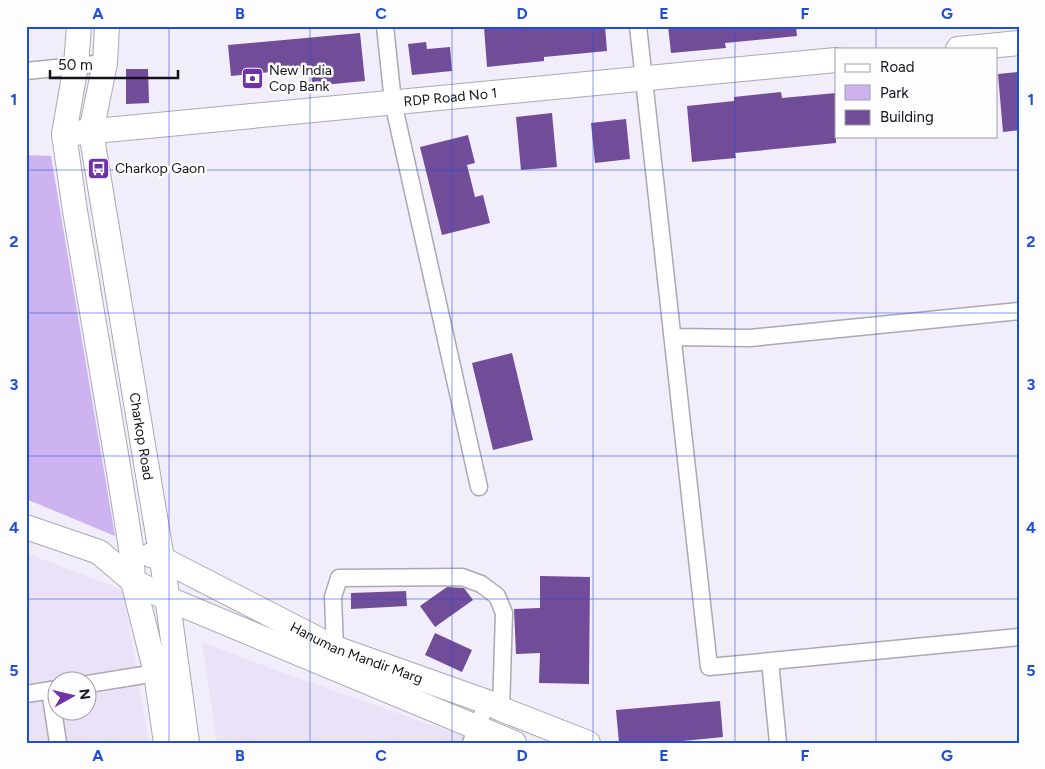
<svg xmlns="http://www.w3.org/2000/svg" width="1045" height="769" font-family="Figtree,sans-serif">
<rect width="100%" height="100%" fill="#f2edfa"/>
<path fill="#ebe2f7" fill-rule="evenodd" d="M26 553 123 590 149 743H26ZM58 682H88V712H58Z
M202 642 275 670 483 743H217Z"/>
<path fill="#ceb3f1" d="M26 155 51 156 115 536 26 499Z"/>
<path fill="#714c99" d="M605 26 607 51 544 57V61L487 67 484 27Z
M668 26H796L797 36 725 43 726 48 671 53Z
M360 33 365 81 312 86 311 68 231 76 228 45Z
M426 42 427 49 450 47 452 71 412 75 408 44Z
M126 69H148L149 103 126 104Z
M1019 72V130L1003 132 998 74Z
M781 92 782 98 836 93V143L735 153 736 158 692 162 687 106 734 101V97Z
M552 113 557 167 521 170 516 117Z
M626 119 630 159 595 163 591 123Z
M468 135 475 163 467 165 475 197 483 195 490 223 442 235 420 147Z
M512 353 533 440 493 450 472 363Z
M540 576 590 577 589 684 539 683 540 653 516 654 514 609 540 608Z
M447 587 464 588 473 600 435 627 420 606Z
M406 591 407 606 351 609V593Z
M435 633 472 650 462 672 425 655Z
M720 701 723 737 663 743H619L616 710Z"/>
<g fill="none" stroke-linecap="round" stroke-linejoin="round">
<defs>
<path id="street" d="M385 26 393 102 479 487
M638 26 709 667 1019 637
M26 71 105 63
M673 337 750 338 1019 311
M335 648 333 597 339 578 462 577 481 584 497 596 504 613 501 709
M770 661 778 743
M88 684 156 673
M50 690 58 743
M26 694 58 689
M471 743 487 702"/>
<g id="secondary">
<path d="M79 26 76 65 64 134 75 211 118 466 131 548 133 581 156 673 166 743"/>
<path id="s1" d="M107 26 105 63 91 132 162 559 187 743"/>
<path d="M958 49 1019 43"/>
<path id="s2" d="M64 134 836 60"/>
<path d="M26 527 99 552 133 581 166 598 514 743"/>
<path id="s3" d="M151 555 162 559 335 648 487 702 501 709 588 743"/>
</g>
</defs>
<use href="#street" stroke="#aca7b4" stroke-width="19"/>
<use href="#secondary" stroke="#aca7b4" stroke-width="26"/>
<use href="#street" stroke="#fff" stroke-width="16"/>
<use href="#secondary" stroke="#fff" stroke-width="24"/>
</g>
<path fill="none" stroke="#1d4ed8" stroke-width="1" stroke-opacity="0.55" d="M169 26V743M310 26V743M452 26V743M593 26V743M735 26V743M876 26V49M876 136V743M26 170H1019M26 313H1019M26 456H1019M26 599H1019"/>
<defs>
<symbol id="bank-square" viewBox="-11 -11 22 22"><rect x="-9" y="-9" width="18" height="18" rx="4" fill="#7032a8" stroke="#fdfcff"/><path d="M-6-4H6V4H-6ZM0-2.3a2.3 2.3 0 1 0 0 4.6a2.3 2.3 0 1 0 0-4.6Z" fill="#fff"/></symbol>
<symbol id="bus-square" viewBox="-11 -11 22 22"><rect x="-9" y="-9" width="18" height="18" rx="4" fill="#7032a8" stroke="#fdfcff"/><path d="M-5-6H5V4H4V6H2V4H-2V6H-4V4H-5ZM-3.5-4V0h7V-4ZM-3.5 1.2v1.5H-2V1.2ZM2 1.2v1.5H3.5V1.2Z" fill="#fff"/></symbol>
</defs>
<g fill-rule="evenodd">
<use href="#bank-square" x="240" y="66" width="25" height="25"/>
<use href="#bus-square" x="86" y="156" width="25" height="25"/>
</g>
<g text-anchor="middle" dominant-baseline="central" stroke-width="5" stroke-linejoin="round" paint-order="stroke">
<g font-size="14" fill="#141216" stroke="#fdfcff" text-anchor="start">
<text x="269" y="70">New India<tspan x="269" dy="16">Cop Bank</tspan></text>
<text x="115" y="168">Charkop Gaon</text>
</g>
<g font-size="14" fill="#141216" stroke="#fdfcff">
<text stroke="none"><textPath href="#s2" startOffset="388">RDP Road No 1</textPath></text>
<text stroke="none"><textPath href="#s1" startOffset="416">Charkop Road</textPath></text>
<text stroke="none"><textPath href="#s3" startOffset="228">Hanuman Mandir Marg</textPath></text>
</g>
</g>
<rect width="1045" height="769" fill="none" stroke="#fdfcff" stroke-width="55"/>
<rect x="835" y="48" width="162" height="90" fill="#fdfcff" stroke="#a09ea2"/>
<rect x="845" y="64" width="25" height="8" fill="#ffffff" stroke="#a09ea2"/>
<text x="880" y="72" font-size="15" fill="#141216">Road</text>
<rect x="845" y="85" width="25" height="15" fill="#ceb3f1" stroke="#a09ea2"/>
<text x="880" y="98" font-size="15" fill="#141216">Park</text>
<rect x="845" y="110" width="25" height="15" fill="#714c99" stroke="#a09ea2"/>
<text x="880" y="122" font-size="15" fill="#141216">Building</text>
<g transform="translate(72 696) rotate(82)"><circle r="24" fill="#fdfcff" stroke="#a09ea2"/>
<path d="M0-4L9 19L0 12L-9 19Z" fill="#7032a8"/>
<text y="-8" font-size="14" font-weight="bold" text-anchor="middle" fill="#141216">N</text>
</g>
<path d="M50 70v8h128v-8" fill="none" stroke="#141216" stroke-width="2.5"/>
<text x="58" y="70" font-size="15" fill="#141216" stroke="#fdfcff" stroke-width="4" paint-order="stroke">50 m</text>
<rect x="28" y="28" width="990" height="714" fill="none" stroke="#1d4ed8" stroke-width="2"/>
<g font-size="16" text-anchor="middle" font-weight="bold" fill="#1d4ed8">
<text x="98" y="19">A</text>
<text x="240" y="19">B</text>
<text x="381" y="19">C</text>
<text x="522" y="19">D</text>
<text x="664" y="19">E</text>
<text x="805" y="19">F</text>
<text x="947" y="19">G</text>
<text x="14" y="105">1</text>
<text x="1031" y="105">1</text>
<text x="14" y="247">2</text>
<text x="1031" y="247">2</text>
<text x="14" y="390">3</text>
<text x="1031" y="390">3</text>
<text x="14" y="533">4</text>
<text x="1031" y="533">4</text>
<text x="14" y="676">5</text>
<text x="1031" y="676">5</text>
<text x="98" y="761">A</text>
<text x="240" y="761">B</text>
<text x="381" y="761">C</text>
<text x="522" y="761">D</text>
<text x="664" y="761">E</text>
<text x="805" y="761">F</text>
<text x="947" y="761">G</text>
</g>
</svg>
